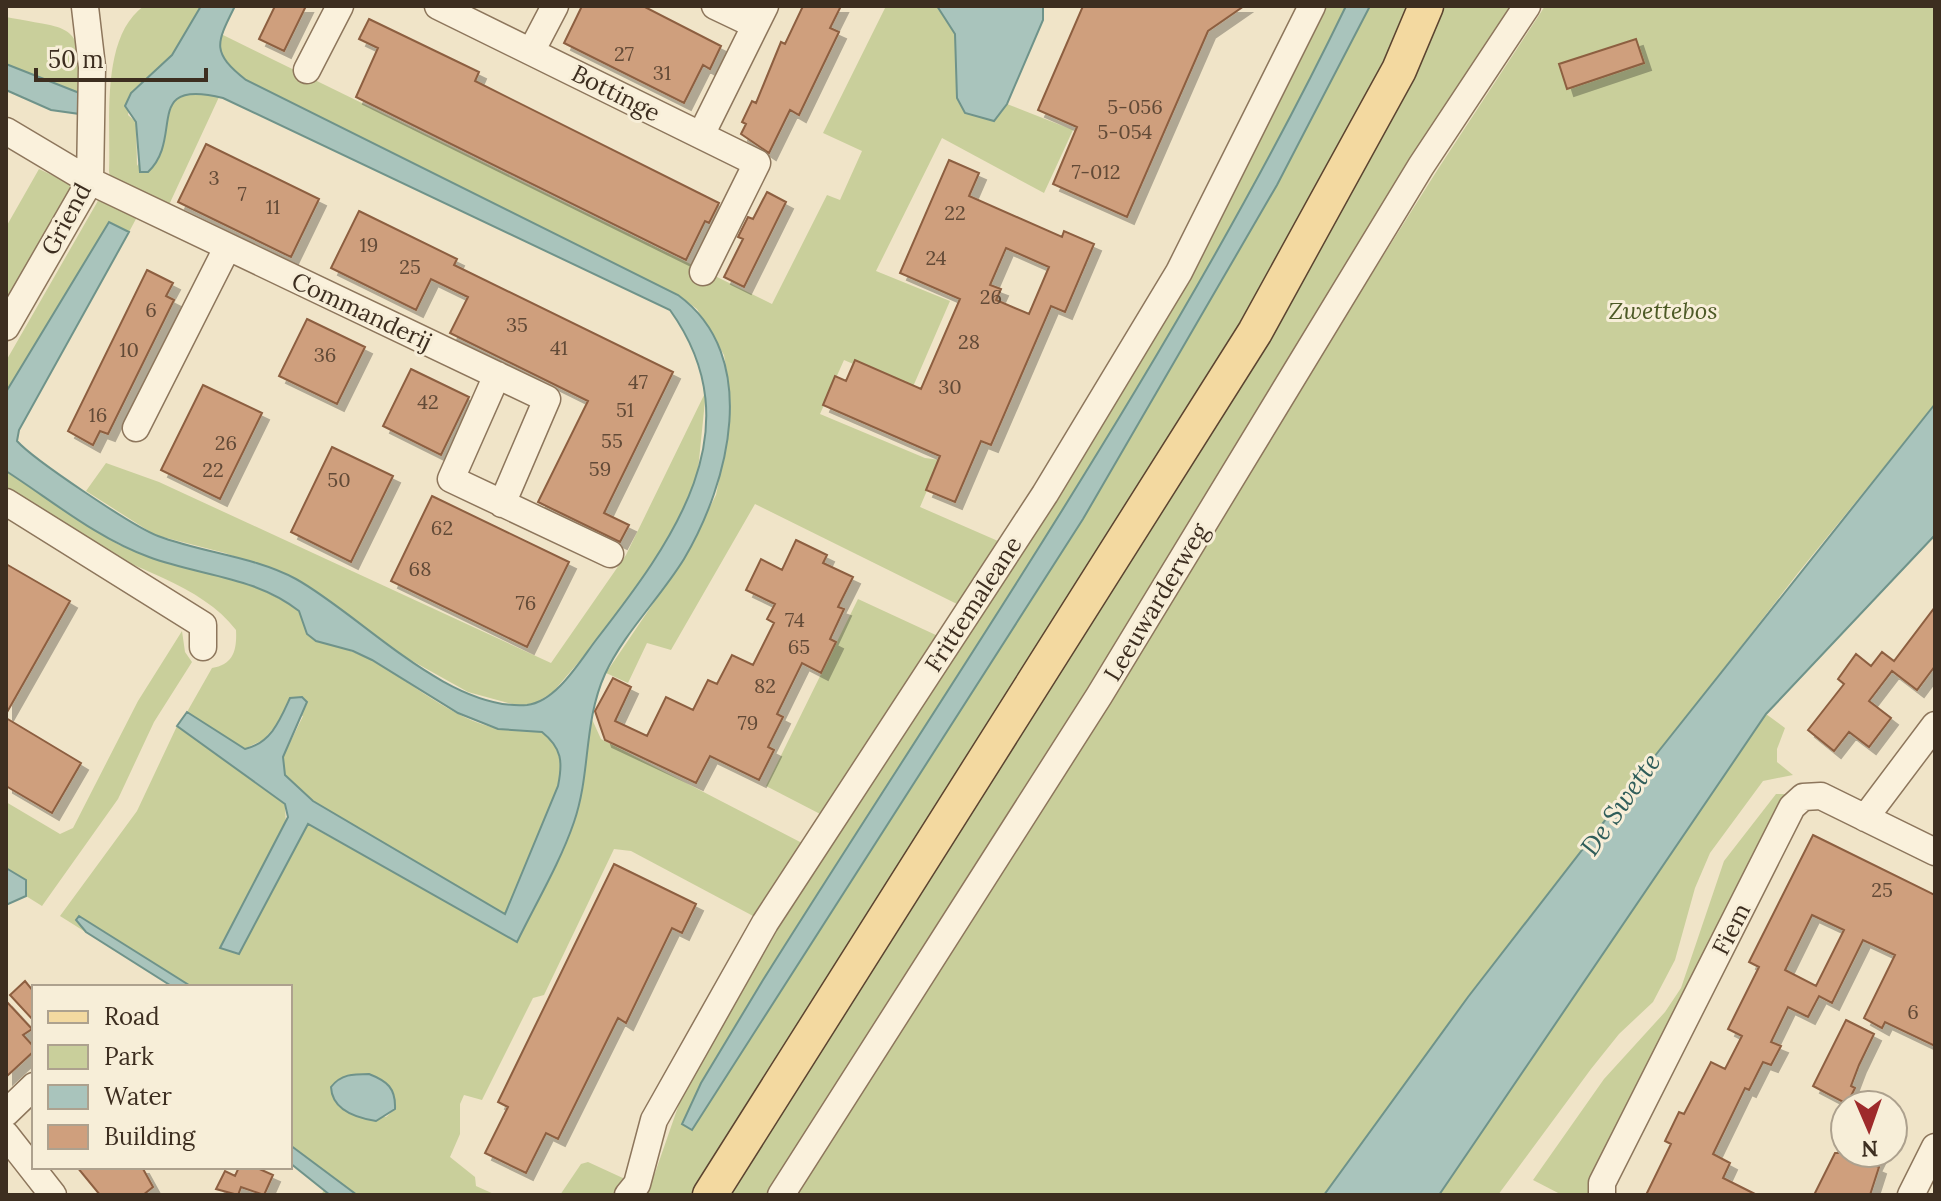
<svg xmlns="http://www.w3.org/2000/svg" width="1941" height="1201" font-family="Lora,serif">
<defs>
<filter id="shadow"><feDropShadow dx="7" dy="7" stdDeviation="0" flood-color="#0004"/></filter>
</defs>
<rect width="100%" height="100%" fill="#f0e4c8"/>
<path fill="#c9cf9b" fill-rule="evenodd" d="M144 6H201L172 55 131 93 128 115 136 122 137 166 167 119 170 103 181 94 198 92 219 97 168 207 110 179 109 171C111 122 100 37 144 6Z
M886 6H937L955 34 957 98 965 113 994 121 1007 104 1073 130 1044 193 942 138 876 271 950 301 912 389 844 360 820 414 925 458 940 460 920 507 998 541 957 604 755 504 671 650 647 643 628 683 606 673 684 558 716 495 724 455 729 385 724 355 697 309 678 295 246 80C229 66 217 58 221 34L772 304 827 195 840 200 862 151 823 133Z
M1326 6H1411L1379 77 1239 330 691 1195H643L655 1173 696 1055 1227 203Z
M1440 6H1520L770 1195H723Z
M1545 6H1935V404L1798 573 1556 884 1343 1195H791L1438 169Z
M6 17C78 31 76 20 87 96L6 64Z
M39 169 77 187 6 312V227Z
M99 199 137 217 129 232 110 222 6 392V361Z
M706 391 697 480 682 518 650 570 589 650 553 692 532 705H516L468 692 398 653 297 579 225 553 155 535 86 491 106 463 159 482 551 663 626 555Z
M6 471 119 545 151 558 245 581 291 605 299 611 307 634C327 646 349 648 369 659 411 681 451 719 499 729 513 731 528 730 542 732 551 741 560 749 562 763 565 791 519 885 505 914L312 801 285 775 283 757 303 716 280 721 263 740 244 749 187 712 212 668C234 665 237 649 236 630 201 584 132 569 83 541 56 526 31 506 6 489Z
M858 599 938 636 824 816 766 786Z
M182 631 185 652 192 662 154 722 118 799 42 906 26 896V880L6 868V802L60 834 73 828 138 701Z
M1766 714 1785 728 1777 749V762L1793 775 1763 781 1710 853 1695 888 1675 960 1653 1002 1619 1034 1591 1069 1498 1195H1439Z
M590 715 601 739 802 843 755 917 631 851 614 849 544 995 533 998 482 1100 464 1095 460 1104V1134L450 1157 475 1177 476 1186 496 1195H321L324 1190 290 1163V987H173L60 916 137 811 177 726 285 804 286 826 221 948 239 953 307 824 517 942 575 821ZM337 1080 395 1109 386 1117 347 1112 331 1093Z
M1776 794H1792L1588 1195H1562L1533 1180 1604 1079 1665 1012 1681 988 1724 861Z
M588 1162 625 1179 617 1195H560L581 1164Z"/>
<path fill="#a9c4bc" stroke="#6f938a" stroke-width="2" d="M201 6H235C216 44 211 52 246 80L678 295C762 356 729 483 684 559 660 598 624 633 605 674 583 723 591 773 574 822 560 863 536 903 517 942L308 824 239 954 220 948 288 817 285 804 177 726 187 712 245 749C271 743 280 720 290 698L302 697 307 702 283 757 285 775 313 801 505 914 558 786C563 762 562 748 542 732L498 729 458 713 372 660 353 651 316 641 307 634 299 611C254 576 200 576 149 557 98 539 51 500 6 471V392L109 222 129 232 19 430 17 441C34 460 134 527 158 536 203 553 253 556 296 579 361 615 447 711 527 705 556 702 580 661 596 640 672 542 756 430 670 310L223 98C141 78 185 137 148 172H140L136 122 125 106 131 93 172 55Z
M937 6H1043V20L1007 104 994 121 965 113 957 98 955 34Z
M1346 6H1370L1277 185 1083 519 692 1130 682 1124 701 1083 763 980C964 660 1181 347 1346 6Z
M6 64 87 96V115L51 110 6 90Z
M1935 404V535L1766 714 1439 1195H1324L1468 997 1658 752Z
M6 868 26 880V896L6 905Z
M79 916 192 987H173L86 932 76 920Z
M369 1074C387 1081 396 1088 395 1109L376 1121C357 1118 332 1110 331 1087 341 1074 353 1074 369 1074Z
M290 1145 357 1195H330L290 1163Z"/>
<path fill="#cf9f7d" stroke="#8d5f41" stroke-width="2" fill-rule="evenodd" filter="url(#shadow)" d="M275 6H306L284 51 259 39Z
M582 6H643L721 46 710 69 703 65 684 103 564 43Z
M803 6H841L830 28 839 32 799 115 790 110 769 153 741 134 746 124 742 122 752 101 756 103 781 42 785 44Z
M1083 6H1244L1208 31 1127 217 1053 184 1077 127 1038 110Z
M369 19 479 72 475 81 719 203 709 223 705 221 686 260 356 97 378 48 359 39Z
M1636 39 1644 63 1567 89 1559 64Z
M206 144 319 199 291 257 178 202Z
M949 160 979 173 969 196 1062 237 1064 231 1094 244 1065 312 1051 306 991 445 981 441 955 502 926 490 940 456 823 405 835 376 846 381 855 360 921 389 960 299 900 273ZM1006 248 1049 267 1029 314 996 300 1001 289 990 285Z
M767 192 786 202 744 287 724 277 743 239 738 237 748 217 753 219Z
M359 211 457 259 454 265 673 372 604 513 629 525 620 542 538 502 588 401 450 333 468 297 431 279 416 310 331 268Z
M147 270 173 283 166 296 174 300 108 434 100 431 93 445 68 431Z
M307 319 365 347 337 404 279 376Z
M411 369 469 397 441 455 383 426Z
M203 385 262 413 220 499 161 470Z
M332 447 393 476 351 562 291 532Z
M432 496 569 562 527 647 391 581Z
M796 540 827 555 823 563 853 577 838 607 844 609 830 639 836 642 821 673 802 663 777 714 783 717 768 747 774 750 759 780 710 756 696 783 605 740 595 711 613 678 631 687 615 721 647 736 666 697 693 710 708 680 717 684 732 655 753 665 774 623 767 619 775 604 746 590 761 559 782 570Z
M6 564 70 601 6 714Z
M1935 607V666L1917 690 1892 671 1869 701 1891 718 1869 747 1849 732 1834 751 1808 730 1844 684 1838 679 1856 654 1871 666 1882 652 1894 661Z
M6 718 81 763 52 813 6 786Z
M1813 835 1935 895V1046L1885 1022 1882 1028 1864 1018 1895 955 1863 940 1832 1003 1819 996 1808 1017 1788 1007 1771 1042 1781 1046 1771 1065 1763 1062 1749 1090 1745 1088 1713 1154 1730 1163 1723 1178 1757 1195H1646L1671 1144 1665 1141 1679 1112 1684 1114 1711 1062 1725 1069 1742 1036 1728 1029 1759 967 1749 962ZM1812 915 1844 930 1816 986 1785 970Z
M614 864 696 904 682 933 672 928 626 1023 618 1018 558 1139 546 1133 526 1173 485 1153 508 1107 498 1102Z
M25 981 34 992V1021L10 995Z
M6 1001 32 1029 23 1035 34 1047V1051L6 1077Z
M1846 1020 1874 1034 1859 1065 1851 1086 1855 1088 1847 1104 1813 1086Z
M1835 1153H1880L1874 1165 1879 1167 1870 1195H1814Z
M77 1167H142L153 1187 143 1195H100Z
M239 1167H255L273 1175 264 1195 241 1187 238 1195 216 1189 225 1171 235 1176Z"/>
<g fill="none" stroke-linecap="round" stroke-linejoin="round">
<defs>
<path id="minor" d="M438 6 757 163 703 272
M715 6 755 25
M532 50 555 6
M307 70 340 6
M6 131 90 181 547 399 502 504
M701 135 765 6
M6 327 90 181 92 67 85 7
M497 375 451 479 610 554
M136 428 227 248
M6 502 203 625V647
M1865 818 1935 725
M6 1113 34 1086
M6 1135 53 1195
M628 1195 637 1184 654 1120 765 923 1045 494 1179 272 1312 6
M781 1195 1099 696 1421 166 1527 6
M1602 1195V1183L1792 807 1803 797 1821 796 1935 852
M1911 1195 1935 1147"/>
<path id="major" d="M710 1195 1255 332 1399 70 1426 6"/>
</defs>
<use href="#minor" stroke="#8d765c" stroke-width="29"/>
<use href="#major" stroke="#5b4430" stroke-width="37"/>
<use href="#minor" stroke="#faf1dc" stroke-width="26"/>
<use href="#major" stroke="#f3d9a0" stroke-width="34"/>
</g>
<g text-anchor="middle" dominant-baseline="central" stroke-width="6" stroke-linejoin="round" paint-order="stroke">
<g font-size="20" fill="#624a37">
<text x="624" y="53">27</text>
<text x="662" y="72">31</text>
<text x="1135" y="106">5-056</text>
<text x="1125" y="131">5-054</text>
<text x="1096" y="171">7-012</text>
<text x="214" y="177">3</text>
<text x="242" y="193">7</text>
<text x="273" y="206">11</text>
<text x="955" y="212">22</text>
<text x="369" y="244">19</text>
<text x="936" y="257">24</text>
<text x="410" y="266">25</text>
<text x="991" y="296">26</text>
<text x="151" y="309">6</text>
<text x="517" y="324">35</text>
<text x="969" y="341">28</text>
<text x="559" y="347">41</text>
<text x="129" y="349">10</text>
<text x="325" y="354">36</text>
<text x="638" y="381">47</text>
<text x="950" y="386">30</text>
<text x="428" y="401">42</text>
<text x="625" y="409">51</text>
<text x="98" y="414">16</text>
<text x="612" y="440">55</text>
<text x="226" y="442">26</text>
<text x="600" y="468">59</text>
<text x="213" y="469">22</text>
<text x="339" y="479">50</text>
<text x="442" y="527">62</text>
<text x="420" y="568">68</text>
<text x="526" y="602">76</text>
<text x="795" y="619">74</text>
<text x="799" y="646">65</text>
<text x="765" y="685">82</text>
<text x="748" y="722">79</text>
<text x="1882" y="889">25</text>
<text x="1913" y="1011">6</text>
</g>
<g font-size="24" fill="#3d2e20" stroke="#f7eed8">
<text transform="translate(616 93) rotate(27)">Bottinge</text>
<text transform="translate(66 219) rotate(-62)">Griend</text>
<text transform="translate(362 311) rotate(25)">Commanderij</text>
<text transform="translate(1156 602) rotate(-59)">Leeuwarderweg</text>
<text transform="translate(973 604) rotate(-57)">Frittemaleane</text>
<text transform="translate(1731 929) rotate(-63)">Fiem</text>
</g>
<g font-size="24" font-style="italic" fill="#4d5a26" stroke="#f7eed8">
<text x="1663" y="310">Zwettebos</text>
</g>
<g font-size="26" font-style="italic" fill="#2f5d5a" stroke="#f7eed8">
<text transform="translate(1620 804) rotate(-55)">De Swette</text>
</g>
</g>
<rect width="1941" height="1201" fill="none" stroke="#3d2e20" stroke-width="16"/>
<rect x="32" y="985" width="260" height="184" fill="#f7eed8" stroke="#ada18e" stroke-width="2"/>
<rect x="48" y="1011" width="40" height="12" fill="#f3d9a0" stroke="#ada18e" stroke-width="2"/>
<text x="104" y="1025" font-size="24" fill="#3d2e20">Road</text>
<rect x="48" y="1045" width="40" height="24" fill="#c9cf9b" stroke="#ada18e" stroke-width="2"/>
<text x="104" y="1065" font-size="24" fill="#3d2e20">Park</text>
<rect x="48" y="1085" width="40" height="24" fill="#a9c4bc" stroke="#ada18e" stroke-width="2"/>
<text x="104" y="1105" font-size="24" fill="#3d2e20">Water</text>
<rect x="48" y="1125" width="40" height="24" fill="#cf9f7d" stroke="#ada18e" stroke-width="2"/>
<text x="104" y="1145" font-size="24" fill="#3d2e20">Building</text>
<g transform="translate(1869 1129) rotate(178)"><circle r="38" fill="#f7eed8" stroke="#ada18e" stroke-width="2"/>
<path d="M0-6L14 30L0 20L-14 30Z" fill="#9e2a2b"/>
<text y="-12" font-size="22" font-weight="bold" text-anchor="middle" fill="#3d2e20">N</text>
</g>
<path d="M36 68v12h170v-12" fill="none" stroke="#3d2e20" stroke-width="4"/>
<text x="48" y="68" font-size="24" fill="#3d2e20" stroke="#f7eed8" stroke-width="6" paint-order="stroke">50 m</text>
</svg>
